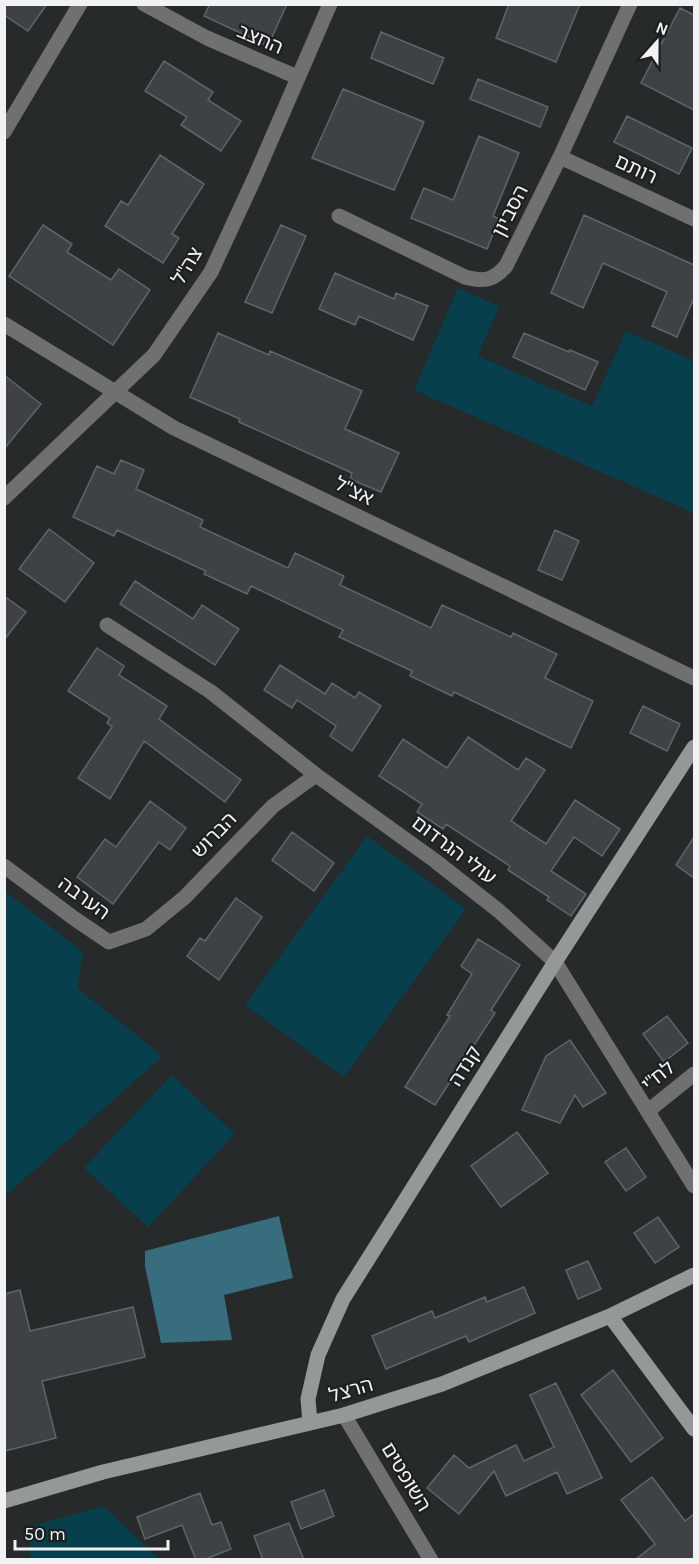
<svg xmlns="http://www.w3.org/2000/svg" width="699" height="1564" font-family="Karla,'Noto Sans Hebrew',sans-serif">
<rect width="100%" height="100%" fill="#262a2b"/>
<path fill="#073f4d" d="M458 288 499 306 478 356 592 406 626 331 694 361V513L414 390Z
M367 836 466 909 344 1077 245 1005Z
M5 891 83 952 77 988 163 1056 5 1196Z
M172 1075 235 1134 148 1227 84 1168Z
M103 1506 159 1559H30L28 1527Z"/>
<path fill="#386d7d" d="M279 1216 293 1278 224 1295 232 1340 161 1343 145 1266V1251Z"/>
<path fill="#3e4244" stroke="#606566" stroke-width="1.5" d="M4 4H47L28 31 4 15Z
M210 4H287L268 46 204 16Z
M509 4H580L556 62 496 38Z
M680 8 694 15V110L641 83Z
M381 32 444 58 433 84 371 58Z
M164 61 213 92 208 100 241 121 221 151 181 125 187 117 145 91Z
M478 79 548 107 540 127 470 99Z
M343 89 424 122 394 190 312 158Z
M627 116 692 148 679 174 614 142Z
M479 136 519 153 493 216 499 219 487 249 411 218 424 188 453 200Z
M160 155 204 184 172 234 179 238 163 263 105 226 121 201 128 205Z
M584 215 694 265V298L677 337 652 326 667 292 603 263 583 308 551 293Z
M43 225 72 244 67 252 111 280 119 269 150 290 113 345 9 276Z
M281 225 306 236 272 313 245 302Z
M335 273 394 299 396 293 428 306 413 340 359 316 355 325 319 309Z
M218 333 269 355 270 351 362 391 345 429 399 453 381 492 350 479 352 473 239 422 240 419 190 397Z
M524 333 569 352 570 350 598 362 585 390 513 357Z
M4 375 41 404 4 449Z
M121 460 144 470 136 489 203 520 200 527 288 568 295 553 344 576 340 585 431 628 442 605 511 637 513 633 557 654 545 678 593 701 571 748 454 692 452 696 410 676 412 671 339 637 343 630 251 586 247 594 204 574 206 571 117 530 114 536 73 517 97 466 114 474Z
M49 529 94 563 65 602 19 569Z
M555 530 579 541 562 580 538 570Z
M135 581 193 619 202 605 239 629 215 665 120 604Z
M4 596 26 612 4 640Z
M97 648 124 666 119 675 167 706 159 719 241 780 225 802 144 741 110 799 78 778 112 727 107 723 110 718 68 691Z
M280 665 325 694 332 683 355 698 359 692 381 706 352 751 330 736 336 726 297 700 292 708 264 690Z
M643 706 680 724 667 751 630 733Z
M468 737 518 770 526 758 545 770 511 821 546 844 575 800 620 829 602 856 574 837 551 871 586 894 571 916 547 900 549 897 508 870 510 866 446 824 443 829 417 812 422 804 379 776 403 739 447 768Z
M150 801 186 828 170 850 159 842 113 904 77 877 105 839 116 847Z
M292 832 334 863 314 891 272 860Z
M694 837V878L676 865Z
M236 898 262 917 219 980 187 956 200 938 205 941Z
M478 939 520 965 491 1010 495 1013 435 1105 405 1087 450 1016 447 1015 472 974 461 966Z
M667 1016 688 1043 664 1062 643 1034Z
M570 1040 606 1093 583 1107 575 1095 560 1123 522 1110 546 1056Z
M517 1132 548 1173 501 1207 471 1166Z
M626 1148 646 1177 626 1191 605 1162Z
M658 1217 679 1247 655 1263 634 1233Z
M588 1261 601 1289 578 1299 566 1270Z
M524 1287 535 1313 469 1342 466 1336 386 1369 372 1336 432 1311 435 1318 485 1297 487 1302Z
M20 1290 30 1331 133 1307 145 1357 42 1381 56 1438 5 1451 4 1294Z
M613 1370 663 1438 631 1462 581 1395Z
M556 1383 602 1478 567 1494 557 1472 506 1496 494 1471 459 1514 427 1488 454 1455 469 1468 516 1445 524 1461 554 1447 530 1395Z
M652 1477 685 1521 694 1514V1560H635L655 1544 621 1500Z
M324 1490 334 1516 301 1529 291 1502Z
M200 1493 212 1525 221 1522 231 1549 203 1560H196L182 1525 145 1539 137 1517Z
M289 1523 304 1560H263L254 1536Z"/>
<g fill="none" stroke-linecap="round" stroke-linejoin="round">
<path stroke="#6e7071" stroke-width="15" d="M144 4 207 38 297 77
M4 132 80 4
M560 157 694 219
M339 216 465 277C484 282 493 281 506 266L560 157 630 4
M4 324 174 428 694 678
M4 498 154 355 211 272 255 177 330 4
M107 625 211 692 316 775 434 860 499 911 555 962 694 1186
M4 866 75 919 109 942 146 929 185 897 273 806 316 775
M648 1111 694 1074
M344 1415 431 1560"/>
<path stroke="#959899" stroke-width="15" d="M610 1316 694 1429
M310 1423 308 1399 318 1355 343 1299 555 962 694 747
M4 1501 103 1472 344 1415 442 1384 610 1316 694 1275"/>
</g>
<g text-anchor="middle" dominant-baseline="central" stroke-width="4.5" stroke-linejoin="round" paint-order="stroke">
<g font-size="20" fill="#f0f2f3" stroke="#1d2021">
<text transform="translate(260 39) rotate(23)">החצב</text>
<text transform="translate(636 169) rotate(25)">רותם</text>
<text transform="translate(510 211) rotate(-63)">הסביון</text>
<text transform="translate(187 266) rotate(-59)">צה"ל</text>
<text transform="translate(354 491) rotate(26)">אצ"ל</text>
<text transform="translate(214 835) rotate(-46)">הברוש</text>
<text transform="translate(454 850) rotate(37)">עולי הגרדום</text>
<text transform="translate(84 898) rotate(36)">הערבה</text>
<text transform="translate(465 1066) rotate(-58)">קנדה</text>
<text transform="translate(658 1076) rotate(-39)">לח"י</text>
<text transform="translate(351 1390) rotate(-16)">הרצל</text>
<text transform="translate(406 1477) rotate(59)">השופטים</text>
</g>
</g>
<rect width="699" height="1564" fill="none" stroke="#f0f2f3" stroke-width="12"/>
<g transform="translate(657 42) rotate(21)" stroke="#1d2021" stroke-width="4.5" paint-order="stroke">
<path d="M0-4.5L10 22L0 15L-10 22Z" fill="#f0f2f3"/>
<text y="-9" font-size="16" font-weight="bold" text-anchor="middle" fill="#f0f2f3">N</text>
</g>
<path d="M15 1540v9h153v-9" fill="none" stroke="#f0f2f3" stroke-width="3"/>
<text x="24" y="1540" font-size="18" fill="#f0f2f3" stroke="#1d2021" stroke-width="4.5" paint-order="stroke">50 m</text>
</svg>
